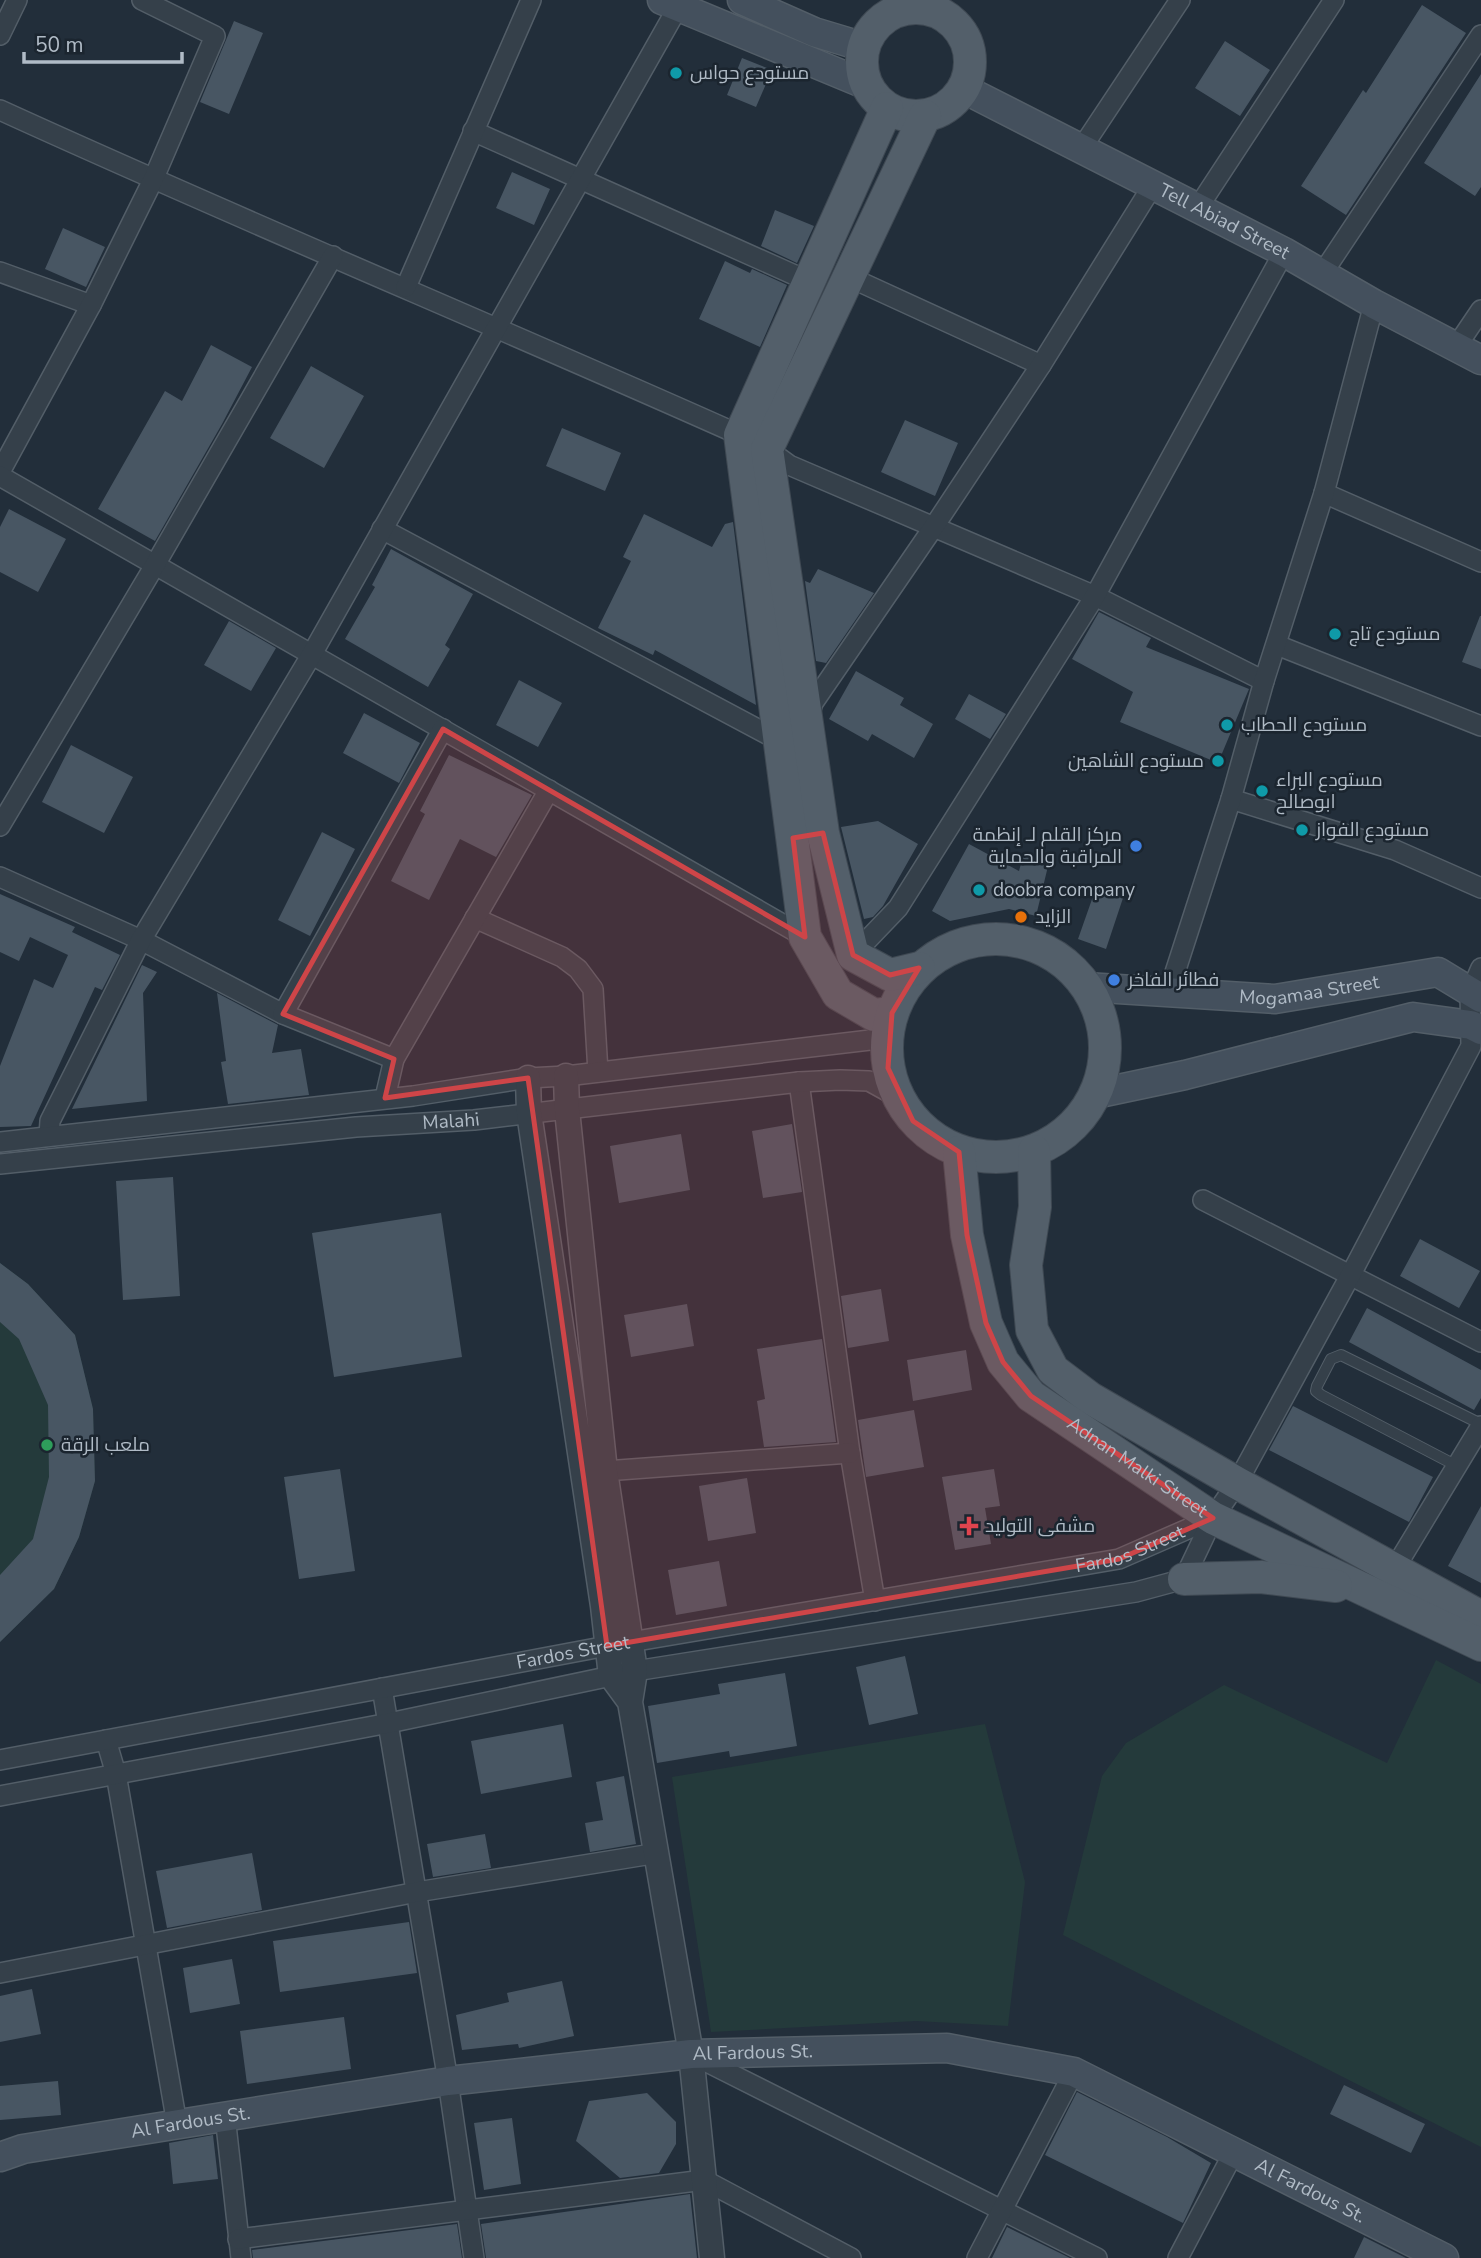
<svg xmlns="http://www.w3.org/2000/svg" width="1481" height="2258" font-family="'Nunito Sans',Cairo,sans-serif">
<rect width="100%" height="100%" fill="#222e3a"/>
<path fill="#243a3b" d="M0 1263 28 1284 75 1335 93 1409 95 1481 79 1537 54 1589 0 1642Z
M1436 1660 1481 1684V2147L1063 1935 1102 1776 1126 1743 1224 1685 1387 1763Z
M985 1724 1025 1882 1008 2026 916 2021 711 2032 672 1777Z"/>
<path fill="#485663" d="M1422 5 1466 33 1346 215 1301 186 1363 90 1366 93Z
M234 21 263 33 229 114 200 102Z
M1225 41 1270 70 1240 116 1195 88Z
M742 58 772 70 756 107 727 95Z
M1481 74V187L1475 196 1424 163Z
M512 172 550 189 534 225 496 208Z
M775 210 814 226 797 263 761 246Z
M63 228 105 247 86 287 45 269Z
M725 261 750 273 752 269 787 285 760 347 699 319Z
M211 345 252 367 222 424 155 541 98 509 165 391 182 401Z
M311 366 364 396 324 468 270 438Z
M905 420 958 443 935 496 881 472Z
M562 428 621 453 605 491 546 466Z
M9 509 66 539 38 592 0 572V527Z
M644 514 712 547 725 524 733 522 756 705 655 650 653 655 598 628 631 561 623 557Z
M391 549 473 594 445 645 450 649 428 687 345 639 375 587 372 585Z
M818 569 874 593 826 663 816 661 805 581 810 583Z
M1099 612 1151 638 1146 647 1249 689 1218 763 1120 722 1133 692 1072 659Z
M1480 616H1481V669L1462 662Z
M229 621 276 648 251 691 204 665Z
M856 671 904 698 900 705 933 724 914 758 872 734 868 741 829 719Z
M519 680 562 703 538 747 496 725Z
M969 694 1006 714 990 739 955 719Z
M364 713 420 743 399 783 343 753Z
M71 745 133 777 104 833 42 802Z
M449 755 532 795 496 857 460 839 429 900 391 881 425 814 420 811Z
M878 821 918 844 883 906 873 917 864 919 841 827Z
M322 832 355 849 310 936 278 920Z
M969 844 1019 871 1023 856 1049 862 1036 916 1009 909 950 921 932 911Z
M1097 885 1124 895 1106 949 1078 939Z
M0 894 75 927 72 932 120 955 102 990 95 987 31 1126 0 1127V1066L34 979 53 988 68 955 30 937 19 961 0 952Z
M142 965 157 972 143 993 147 1101 72 1109Z
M217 993 278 1025 272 1053 301 1049 309 1095 228 1104 221 1062 226 1061Z
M792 1124 802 1192 763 1198 752 1131Z
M681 1134 690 1190 619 1203 610 1146Z
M173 1177 180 1296 123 1300 116 1181Z
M441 1213 462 1357 334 1377 312 1233Z
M1420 1239 1480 1271 1459 1308 1400 1276Z
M0 1263 28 1284 75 1335 93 1409 95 1481 79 1537 54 1589 0 1642V1575L33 1539 49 1477 48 1405 19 1339 0 1322Z
M881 1289 889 1341 848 1348 841 1296Z
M687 1304 694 1346 631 1357 624 1315Z
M1367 1308 1481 1370V1398L1474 1410 1349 1342Z
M822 1339 836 1442 764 1447 757 1401 765 1399 757 1349Z
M966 1350 972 1390 913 1401 907 1360Z
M1293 1406 1433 1477 1409 1522 1269 1450Z
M914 1410 924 1467 866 1477 858 1420Z
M340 1469 355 1571 299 1579 284 1477Z
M994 1469 1000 1506 985 1508 991 1544 955 1550 942 1477Z
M747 1478 756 1533 708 1541 699 1486Z
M1481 1506V1583L1448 1566Z
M719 1561 727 1606 676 1615 668 1570Z
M905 1656 918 1714 869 1725 856 1667Z
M785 1673 797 1746 730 1757 729 1751 657 1763 648 1706 720 1694 718 1684Z
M563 1724 572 1777 481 1794 471 1741Z
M624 1776 636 1844 590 1852 585 1823 603 1820 596 1782Z
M485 1834 491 1868 433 1877 427 1844Z
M252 1853 262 1910 167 1928 156 1871Z
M409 1922 417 1973 280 1992 273 1941Z
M232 1959 240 2004 190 2013 183 1968Z
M562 1981 574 2036 519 2048 518 2044 462 2050 456 2015 509 2002 507 1993Z
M32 1989 41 2034 0 2042V1996Z
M344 2017 351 2069 247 2084 240 2031Z
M58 2081 61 2115 0 2120V2086Z
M1344 2085 1425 2124 1411 2153 1330 2114Z
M1077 2092 1167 2137 1211 2163 1183 2223 1045 2155Z
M647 2093 676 2122V2144L659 2173 620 2178 576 2141 589 2101Z
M512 2118 521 2184 484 2190 474 2123Z
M213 2135 218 2179 173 2184 169 2143Z
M690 2194 697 2258H486L481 2224Z
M457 2224 462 2258H253L252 2250Z
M1007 2227 1070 2258H992Z
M1364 2237 1406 2258H1354Z"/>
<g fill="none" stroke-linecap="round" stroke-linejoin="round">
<defs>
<path id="service" d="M1457 1466 1321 1395 1316 1391 1317 1386 1331 1359 1341 1355 1481 1424"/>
<g id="minor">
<path d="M0 35 17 0"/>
<path d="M0 110C245 222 494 325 740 435L767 449 789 465 1095 596 1264 681"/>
<path d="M473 131 808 281"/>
<path d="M1081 149 1180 0"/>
<path d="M1197 209 1334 0"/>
<path d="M0 272 91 305"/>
<path d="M1322 274 1481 35"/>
<path d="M847 276 1041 365"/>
<path d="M406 287 531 0"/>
<path d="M1456 347 1481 310"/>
<path d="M0 472 91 305 153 180 215 36 142 0"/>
<path d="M0 476 805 937"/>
<path d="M1324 493 1481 562"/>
<path d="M382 529 780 741"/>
<path d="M1277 645 1481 726"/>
<path d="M808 719 813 703 933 528 1041 365 1153 185"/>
<path d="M1231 799 1395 850 1481 888"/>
<path d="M0 826 155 565 333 256"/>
<path d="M0 877 141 940 283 1014 394 1059"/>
<path d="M475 918 562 957 578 969 593 989 598 1072"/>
<path d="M853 955 898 908 1095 596 1284 252"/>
<path d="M1169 991 1231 799 1264 681 1324 493 1374 304"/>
<path d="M283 1014 443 729"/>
<path d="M799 1082 850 1453 875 1601"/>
<path d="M385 1098 394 1059 549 790"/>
<path d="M49 1136 50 1121 141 940 312 654 678 7"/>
<path d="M0 1142 413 1096 528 1078 566 1076 887 1038"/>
<path id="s1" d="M0 1164 356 1127 474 1120 799 1082 840 1080 869 1081 898 1097"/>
<path d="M1203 1200 1481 1342"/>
<path d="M605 1471 850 1453"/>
<path d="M1395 1568 1481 1426"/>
<path d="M382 1688 448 2081 474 2258"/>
<path d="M106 1740 116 1774 177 2124"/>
<path id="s2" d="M0 1760 607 1646 1119 1559 1213 1518"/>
<path d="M0 1796 389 1723 635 1671 1136 1592 1184 1579 1213 1518 1237 1483 1350 1276 1471 1046 1470 993 1481 968"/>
<path d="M0 1973 417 1892 658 1853"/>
<path d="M695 2056 1097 2258"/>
<path d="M225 2116 241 2258"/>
<path d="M238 2239 704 2180 851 2258"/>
<path d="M977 2258 1074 2072"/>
<path d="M1178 2258 1234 2152"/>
</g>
<path id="tertiary" d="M566 1076 567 1110 605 1471 635 1671 630 1702 691 2054 712 2258
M528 1078 529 1113 603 1606 611 1676 630 1702"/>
<g id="secondary">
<path d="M662 0 867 85"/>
<path d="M742 0 814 32 864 47"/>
<path id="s3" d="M964 89 1284 252 1374 304 1481 360"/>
<path id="s4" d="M1086 987 1275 999 1438 972 1481 998"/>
<path d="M1095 1094 1185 1075 1413 1017 1471 1025 1481 1030"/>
<path id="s5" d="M0 2157 23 2149 448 2081 691 2054 947 2048 1074 2072 1444 2258"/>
</g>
<g id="primary">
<circle cx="916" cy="62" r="54"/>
<path d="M887 108 740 435 805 937 838 994 874 1015 892 1013"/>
<circle cx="996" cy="1048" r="109"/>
<path d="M919 968 890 975 853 955 823 833 767 449 925 116"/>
<path d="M1034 1151 1035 1207 1026 1265 1032 1330 1053 1370 1090 1398 1237 1483 1481 1617"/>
<path id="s6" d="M959 1152 967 1235 986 1323 1003 1362 1031 1396 1213 1518 1481 1645"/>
<path d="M1184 1579 1261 1577 1336 1586"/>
</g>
</defs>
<use href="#service" stroke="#535e68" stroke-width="12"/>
<use href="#minor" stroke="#535e68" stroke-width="22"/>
<use href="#tertiary" stroke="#535e68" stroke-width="27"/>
<use href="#secondary" stroke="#535e68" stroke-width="31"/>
<use href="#primary" stroke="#3f4953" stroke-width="34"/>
<use href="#service" stroke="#35404a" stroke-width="10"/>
<use href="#minor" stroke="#35404a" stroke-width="19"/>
<use href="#tertiary" stroke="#35404a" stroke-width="24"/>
<use href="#secondary" stroke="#44505d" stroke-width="28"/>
<use href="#primary" stroke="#535f6a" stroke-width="32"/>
</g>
<path fill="#ce4548" fill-opacity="0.2" stroke="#ce4548" stroke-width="5" stroke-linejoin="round" d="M443 729 805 937 793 838 823 833 853 955 890 975 919 968 892 1013 888 1068 913 1121 959 1152 967 1235 986 1323 1003 1362 1031 1396 1213 1518 1119 1559 607 1646 528 1078 385 1098 394 1059 283 1014Z"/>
<g fill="#0f9aa8" stroke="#1b252f" stroke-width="2.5">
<circle cx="676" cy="73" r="7"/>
<circle cx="1335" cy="634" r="7"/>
<circle cx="1227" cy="725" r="7"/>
<circle cx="1218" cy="761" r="7"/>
<circle cx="1262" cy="791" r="7"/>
<circle cx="1302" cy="830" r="7"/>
<circle cx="979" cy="890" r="7"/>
</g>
<g fill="#3f7fe0" stroke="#1b252f" stroke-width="2.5">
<circle cx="1136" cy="846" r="7"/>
<circle cx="1114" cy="980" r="7"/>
</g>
<circle fill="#e8710a" stroke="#1b252f" stroke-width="2.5" cx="1021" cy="917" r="7"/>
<circle fill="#2e9e5b" stroke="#1b252f" stroke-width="2.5" cx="47" cy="1445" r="7"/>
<path fill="#e0444e" stroke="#1b252f" stroke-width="2.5" d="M965.5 1515.5h7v7h7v7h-7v7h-7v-7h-7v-7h7z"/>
<g text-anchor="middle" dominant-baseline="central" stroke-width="5" stroke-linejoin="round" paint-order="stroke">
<g font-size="19" fill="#b0bbc6" stroke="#1b252f" text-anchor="start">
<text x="690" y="73">مستودع حواس</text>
<text x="1349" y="634">مستودع تاج</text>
<text x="1241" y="725">مستودع الحطاب</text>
<text x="1204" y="761" text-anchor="end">مستودع الشاهين</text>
<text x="1276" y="780">مستودع البراء<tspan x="1276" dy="22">ابوصالح</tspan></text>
<text x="1316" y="830">مستودع الفواز</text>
<text x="1122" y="835" text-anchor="end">مركز القلم لـ إنظمة<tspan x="1122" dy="22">المراقبة والحماية</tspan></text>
<text x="993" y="890">doobra company</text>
<text x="1035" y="917">الزايد</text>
<text x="1128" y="980">فطائر الفاخر</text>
<text x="61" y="1445">ملعب الرقة</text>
<text x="985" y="1526">مشفى التوليد</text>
</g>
<g font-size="19" fill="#b0bbc6" stroke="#1b252f">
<text stroke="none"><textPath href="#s3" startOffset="292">Tell Abiad Street</textPath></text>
<text stroke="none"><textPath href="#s4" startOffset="224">Mogamaa Street</textPath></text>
<text stroke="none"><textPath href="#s1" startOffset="453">Malahi</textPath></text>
<text stroke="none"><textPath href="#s6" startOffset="388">Adnan Malki Street</textPath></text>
<text stroke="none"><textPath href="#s2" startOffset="1150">Fardos Street</textPath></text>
<text stroke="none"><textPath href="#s2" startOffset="583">Fardos Street</textPath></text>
<text stroke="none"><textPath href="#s5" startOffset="761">Al Fardous St.</textPath></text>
<text stroke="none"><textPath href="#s5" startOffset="194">Al Fardous St.</textPath></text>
<text stroke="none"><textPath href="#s5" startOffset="1349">Al Fardous St.</textPath></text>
</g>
</g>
<path d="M24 52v10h158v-10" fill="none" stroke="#b0bbc6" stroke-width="3.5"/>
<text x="35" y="52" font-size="21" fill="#b0bbc6" stroke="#1b252f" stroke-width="5" paint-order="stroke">50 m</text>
</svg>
